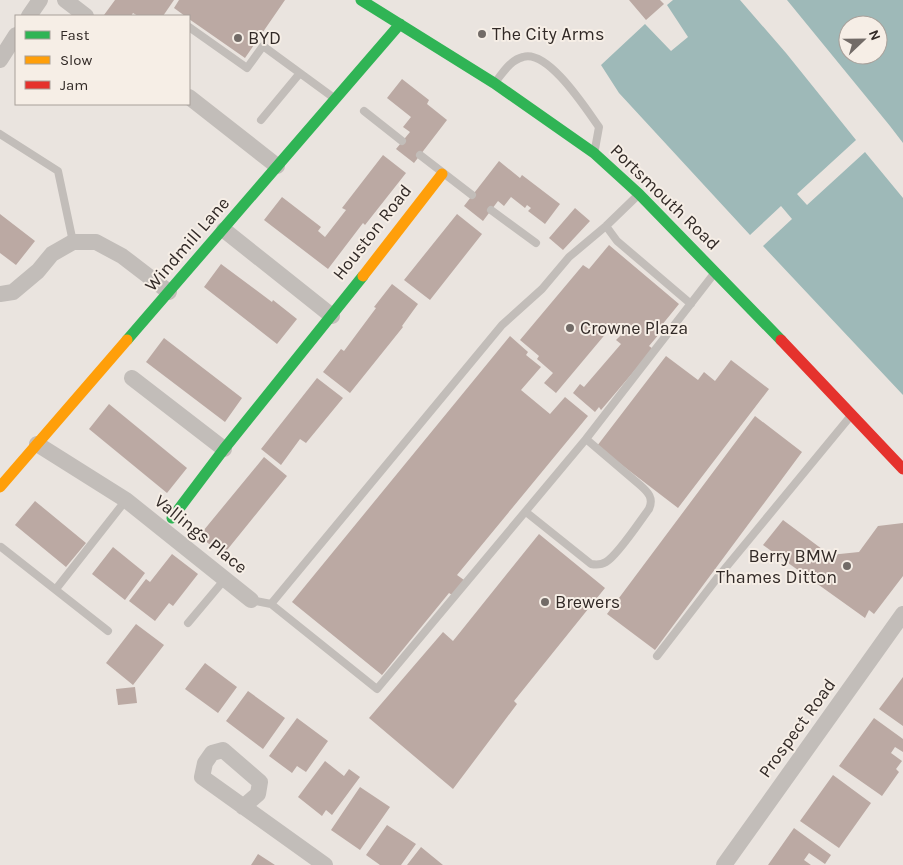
<svg xmlns="http://www.w3.org/2000/svg" width="903" height="865" font-family="Karla,sans-serif">
<rect width="100%" height="100%" fill="#eae4df"/>
<path fill="#9eb9b8" fill-rule="evenodd" d="M673 0H740L786 53 856 140 797 194 807 205 865 152 903 198V395L763 246 792 219 781 206 750 235 619 93 601 65 645 24 671 51 688 37 667 5Z
M787 0H903V143L890 126ZM848 25H878V55H848Z"/>
<path fill="#bba9a3" d="M115 0H174L163 16H138L133 13 131 16H106L104 15Z
M179 0H285L245 58 189 19V16H185L174 8Z
M629 0H660L664 4 646 20Z
M402 79 429 100 427 104 447 120 414 163 396 149 410 132 403 127 411 117 387 98Z
M383 155 406 173 365 225 363 223 328 269 264 220 282 197 321 227 318 231 325 237 346 210 342 208Z
M499 161 520 178 522 175 560 204 545 224 528 211 531 208 527 205 525 208 511 197 504 206 498 201 483 221 464 206Z
M575 208 590 221 563 250 549 238Z
M0 214 35 241 16 265 0 253Z
M457 214 482 234 430 300 404 280Z
M609 245 679 304 657 331 660 333 649 346 653 349 601 410 599 407 595 412 573 393 580 384 584 387 621 344 616 340 623 333 613 325 556 393 544 383 553 373 537 359 539 356 520 340 583 265 589 269Z
M221 264 272 302 273 300 297 319 277 344 204 287Z
M392 284 418 304 402 326 403 327 350 393 323 372 341 349 344 351 376 308 374 307Z
M510 336 528 352 526 355 541 367 521 390 550 414 565 397 588 416 457 575 464 580 452 595 449 593 382 675 292 602Z
M164 338 242 398 225 422 146 362Z
M666 356 698 380 704 372 715 381 731 360 769 389 678 508 597 446Z
M317 378 343 398 306 443 300 439 281 465 261 449Z
M109 404 187 468 167 493 89 429Z
M755 416 802 452 655 650 607 614Z
M264 457 287 476 223 555 199 536Z
M35 501 86 543 66 567 15 525Z
M783 520 830 555 859 552 878 526 903 523V576L874 614 869 610 865 618 763 545Z
M539 534 605 588 514 701 517 704 453 789 369 718 443 632 453 641Z
M113 547 145 573 125 600 92 574Z
M172 554 198 574 173 606 169 603 155 621 129 601 146 579 150 582Z
M136 624 164 645 133 685 106 663Z
M205 663 237 687 218 713 185 689Z
M903 677V726L879 709Z
M135 687 137 703 118 705 116 689Z
M248 691 285 718 263 749 226 721Z
M297 718 328 741 306 772 297 766 292 773 269 756Z
M874 718 903 739V752L895 747 891 753 902 761 896 769 899 772 882 796 839 766Z
M325 761 344 776 349 769 360 777 332 815 326 810 322 816 298 797Z
M833 775 871 803 839 848 800 821Z
M360 787 390 807 360 850 331 830Z
M387 825 416 844 401 865H380L366 855Z
M794 828 831 855 825 864 809 853 804 860 811 865H768Z
M421 847 443 865H407Z
M258 854 275 865H251Z"/>
<g fill="none" stroke-linecap="round" stroke-linejoin="round">
<path stroke="#c2bdb9" stroke-width="8" d="M189 27 247 68 263 46 334 98
M497 80C504 71 511 60 523 57 548 49 586 109 599 127L595 149
M364 111 402 141
M261 120 300 73
M0 134 58 171 73 242
M420 155 472 195
M491 210 536 243
M606 226 617 241 691 304
M526 512 591 564C597 565 601 565 606 562 618 555 640 521 649 509 654 498 648 492 640 485L586 439
M1 547 108 631
M56 589 126 500
M251 600 271 604 377 689 586 439 713 275
M271 604 502 325 542 289 569 257 606 226 636 197
M188 623 225 579
M657 656 718 577 849 418"/>
<path stroke="#c2bdb9" stroke-width="16" d="M65 0 86 16
M29 16 40 0
M0 60 16 35
M189 97 277 166
M224 230 332 316
M0 294 13 292 38 271 52 254 73 242H96L122 256 169 292
M132 378 224 449
M37 444 126 500 251 600
M243 807 258 794 260 782 223 750 212 753 205 763 202 777 325 865
M724 865 903 614"/>
<path stroke="#30b455" stroke-width="11" d="M361 0 494 83 594 153 639 194 781 340
M127 340 400 24
M172 518 224 449 363 276"/>
<path stroke="#ff9f0a" stroke-width="11" d="M363 276 442 174
M0 487 127 340"/>
<path stroke="#e5322d" stroke-width="11" d="M781 340 903 469"/>
</g>
<g fill="#726b67" stroke="#f6eee6" stroke-width="2">
<circle cx="482" cy="34" r="5"/>
<circle cx="238" cy="38" r="5"/>
<circle cx="570" cy="328" r="5"/>
<circle cx="847" cy="566" r="5"/>
<circle cx="545" cy="602" r="5"/>
</g>
<g text-anchor="middle" dominant-baseline="central" stroke-width="4" stroke-linejoin="round" paint-order="stroke">
<g font-size="18" fill="#322a27" stroke="#f6eee6" text-anchor="start">
<text x="492" y="34">The City Arms</text>
<text x="248" y="38">BYD</text>
<text x="580" y="328">Crowne Plaza</text>
<text x="837" y="556" text-anchor="end">Berry BMW<tspan x="837" dy="21">Thames Ditton</tspan></text>
<text x="555" y="602">Brewers</text>
</g>
<g font-size="18" fill="#322a27" stroke="#f6eee6">
<text transform="translate(665 197) rotate(44)">Portsmouth Road</text>
<text transform="translate(372 232) rotate(-52)">Houston Road</text>
<text transform="translate(187 244) rotate(-49)">Windmill Lane</text>
<text transform="translate(201 534) rotate(39)">Vallings Place</text>
<text transform="translate(797 728) rotate(-54)">Prospect Road</text>
</g>
</g>
<rect x="15" y="15" width="175" height="90" fill="#f6eee6" stroke="#a8a09a"/>
<rect x="25" y="31" width="25" height="8" fill="#30b455" stroke="#a8a09a"/>
<text x="60" y="40" font-size="15" fill="#322a27">Fast</text>
<rect x="25" y="56" width="25" height="8" fill="#ff9f0a" stroke="#a8a09a"/>
<text x="60" y="65" font-size="15" fill="#322a27">Slow</text>
<rect x="25" y="81" width="25" height="8" fill="#e5322d" stroke="#a8a09a"/>
<text x="60" y="90" font-size="15" fill="#322a27">Jam</text>
<g transform="translate(863 40) rotate(68)"><circle r="24" fill="#f6eee6" stroke="#a8a09a"/>
<path d="M0-4L9 19L0 12L-9 19Z" fill="#726b67"/>
<text y="-8" font-size="14" font-weight="bold" text-anchor="middle" fill="#322a27">N</text>
</g>
</svg>
